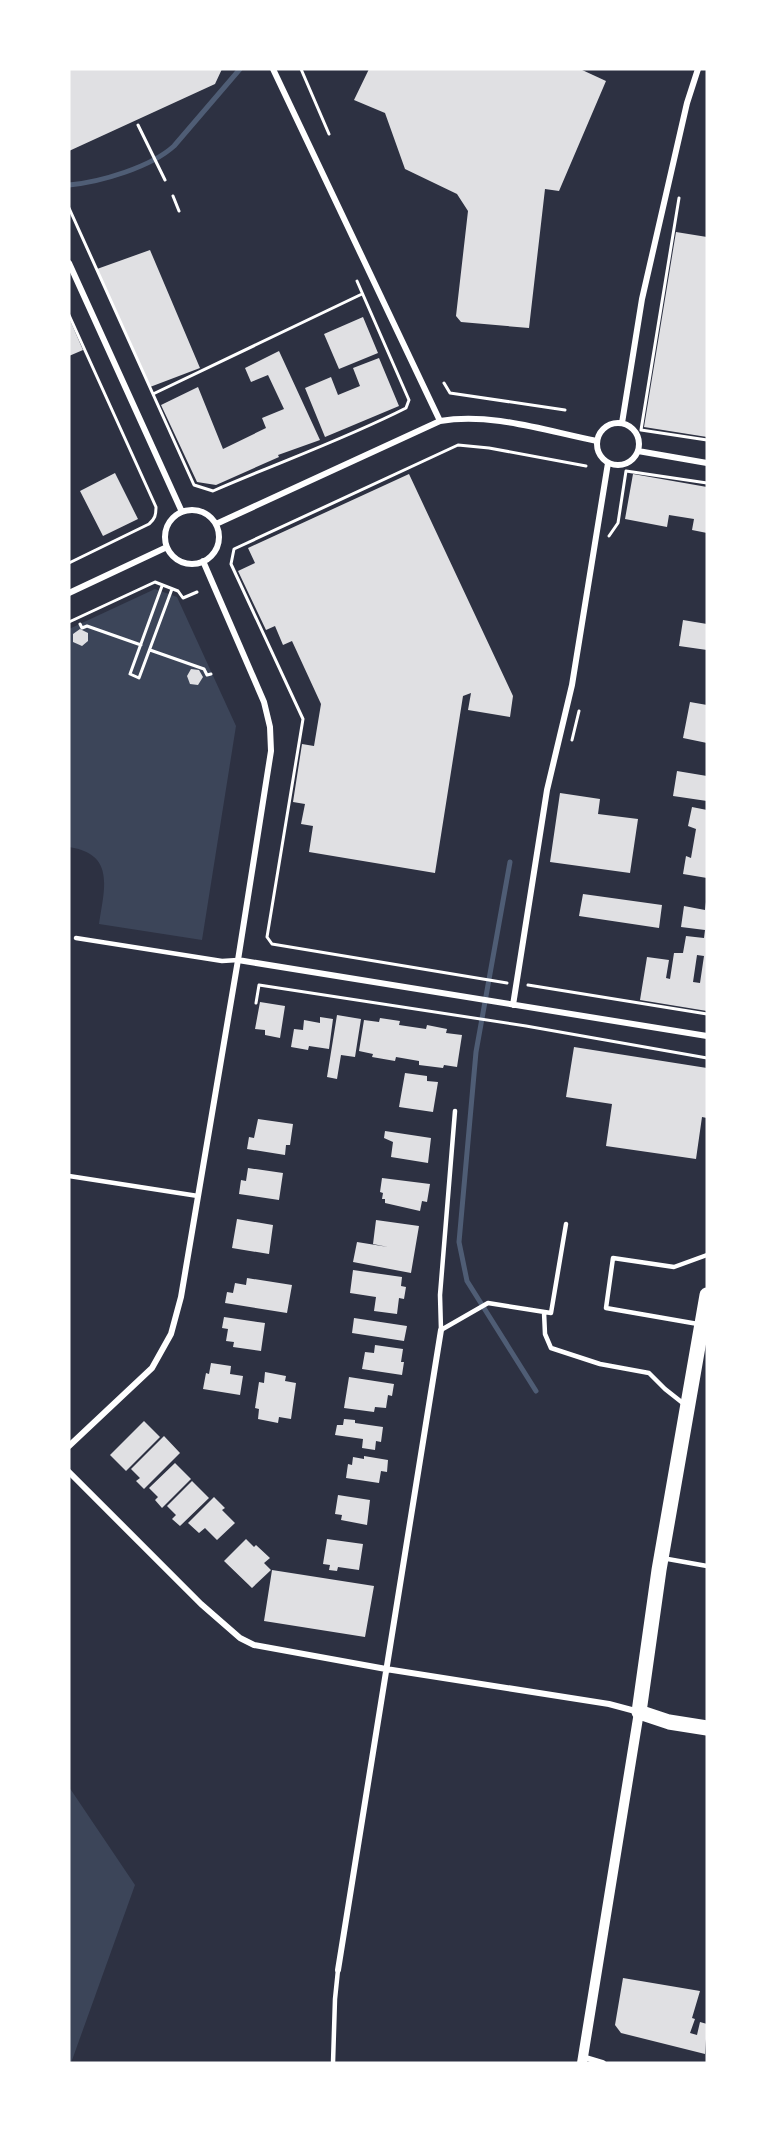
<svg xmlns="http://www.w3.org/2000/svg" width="776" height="2132" font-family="'Public Sans',sans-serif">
<rect width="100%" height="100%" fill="#2d3142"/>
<path fill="#3c4559" d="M155 589 177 597 236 726 202 940 99 924C104 889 116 854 69 847V629Z
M69 1787 135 1885 71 2063H69Z"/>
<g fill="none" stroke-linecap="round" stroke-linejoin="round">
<path stroke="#4f5d75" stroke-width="5" d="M69 185C101 182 151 167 174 146L240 69
M510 862 476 1052 459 1242 467 1281 536 1391"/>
</g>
<path fill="#e0e0e3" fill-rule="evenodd" d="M69 69H222L215 84 69 151Z
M369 69H580L606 81 559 191 545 189 529 328 461 322 456 316 468 211 457 194 405 169 385 113 354 100Z
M676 232 707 237V437L644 427Z
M150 250 200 368 150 387 97 269Z
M363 317 378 353 339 369 324 334Z
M69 318 83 350 69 356Z
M279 351 320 440 278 455 279 457 216 485 197 482 161 405 198 387 223 449 266 428 262 418 284 409 268 375 251 382 245 368Z
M379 358 399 406 325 437 305 388 331 377 338 395 360 386 353 368Z
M115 473 138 519 103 536 80 491Z
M409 474 513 696 510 717 468 710 471 693 463 696 435 873 309 852 313 826 301 824 305 804 293 802 302 744 314 746 321 704 292 641 283 645 275 626 266 630 238 571 255 563 248 548Z
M633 474 707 487V533L692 530 694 519 669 515 667 527 625 519Z
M683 620 707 624V650L679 646Z
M80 629 88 633V641L82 646 73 642V634Z
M191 669 199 670 203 677 198 685 190 684 187 676Z
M690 702 707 705V743L683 738Z
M677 771 707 776V801L673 796Z
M560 793 600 799 598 814 638 819 630 873 550 862Z
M692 807 707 810V878L683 874 686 856 691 858 696 829 688 826Z
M583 894 662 905 659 928 579 916Z
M706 902 707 1011 640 1000 647 957 669 960 666 978 670 979 674 953H683L686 936 704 938 705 930 681 927 684 906 705 910ZM697 955 704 956 700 983 693 982Z
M260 1002 285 1006 280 1038 265 1035V1030L255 1029Z
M337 1015 361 1019 355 1057 341 1055 337 1079 327 1077Z
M320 1017 333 1019 329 1049 309 1046 308 1050 291 1047 294 1029 303 1030 304 1020 320 1023Z
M380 1018 400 1021 399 1025 426 1029 427 1025 447 1029 446 1033 462 1035 457 1067 444 1065 443 1068 419 1065V1061L396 1057 395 1061 372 1057 373 1054 359 1051 364 1020 379 1022Z
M574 1047 707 1068V1118L702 1117 696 1159 606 1146 612 1104 566 1097Z
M405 1073 427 1076V1081L438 1082 433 1112 399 1107Z
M258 1119 293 1124 290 1145H286L285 1155 247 1149 249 1137 254 1138Z
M385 1131 431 1138 428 1163 391 1157 393 1142 384 1138Z
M248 1168 283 1173 279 1200 239 1194 241 1180 246 1181Z
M382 1178 430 1184 427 1202 422 1201 420 1211 385 1203V1199H382L383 1193 380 1192Z
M237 1219 273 1225 269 1254 232 1248Z
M376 1220 419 1226 411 1273 353 1262 357 1242 388 1247 373 1244Z
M353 1270 402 1277 401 1286 406 1287 404 1299 399 1298 397 1314 374 1311 376 1297 350 1293Z
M247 1278 292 1285 287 1313 225 1303 227 1292 233 1293 235 1283 246 1285Z
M224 1317 265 1323 261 1351 233 1347 234 1342 226 1341 228 1329 222 1328Z
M354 1318 407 1326 404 1341 352 1333Z
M375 1345 403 1349 401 1362H404L402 1375 362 1369 365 1352 374 1353Z
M211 1363 231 1366 230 1374 243 1376 240 1395 203 1389 206 1373 209 1374Z
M265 1372 286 1376 285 1381 296 1383 291 1419 279 1417 278 1423 258 1419 259 1409 255 1408 259 1382 264 1383Z
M349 1377 394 1384 392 1396 388 1395 386 1408 375 1407 374 1412 344 1408Z
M344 1419 355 1420V1423L383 1427 381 1442 376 1441 375 1450 362 1448 363 1439 335 1435 337 1425H343Z
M144 1421 160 1437 126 1471 110 1455Z
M164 1436 180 1453 144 1489 136 1481 140 1478 131 1469Z
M364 1456 388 1460 387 1472 381 1471 379 1483 346 1478 348 1464 352 1465 353 1457 364 1459Z
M175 1463 191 1479 162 1508 155 1500 158 1497 149 1488Z
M192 1481 209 1498 180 1526 172 1519 176 1515 167 1506Z
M338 1495 370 1500 367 1525 341 1520 342 1515 335 1514Z
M214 1497 225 1508 222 1510 235 1523 217 1540 205 1528 199 1533 188 1523Z
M246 1539 254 1547 256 1545 270 1558 264 1563 271 1570 252 1588 224 1561Z
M327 1539 363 1544 359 1570 338 1567 337 1571 329 1570 330 1565 323 1564Z
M272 1570 374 1586 365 1637 264 1621Z
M623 1978 700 1991 692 2018 695 2019 690 2033 697 2035 700 2022 707 2024 705 2054 621 2033 615 2025Z"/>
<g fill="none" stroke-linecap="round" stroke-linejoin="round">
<path stroke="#fff" stroke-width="3" d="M301 69 329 134
M138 125 165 180
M173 196 179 211
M679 198 641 430 707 440
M69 208 194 485 213 491C277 463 343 440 406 408L409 400 357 281
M69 315 156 507C156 515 155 519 149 524L69 563
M444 383 450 393 565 410
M153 394 362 294
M609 536 618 523 626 471 707 483
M162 586 130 674 139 678 172 589
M69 622 155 582 178 591 183 598 197 592
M80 624 82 628 87 626 141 645
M150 650 204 669 207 675 211 674
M572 740 579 711
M507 983 272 944 267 937 303 719 231 564 234 549 458 445 489 448 586 466
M528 985 707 1014
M256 1003 259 985 526 1026 707 1058"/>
<path stroke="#fff" stroke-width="4.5" d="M76 938 222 961 238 960
M455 1111 440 1295 441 1330 488 1303 551 1313 566 1224
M69 1176 198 1196
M544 1312 545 1334 551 1348 600 1364 649 1373 665 1389 684 1404
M698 1324 606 1308 613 1258 674 1267 707 1255
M662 1558 707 1566
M333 2063 335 1999 338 1970"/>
<path stroke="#fff" stroke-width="6" d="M273 69 440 421
M69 263 182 512
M597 444a21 21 0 1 1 42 0a21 21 0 1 1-42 0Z
M622 423 642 299 687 103 698 69
M638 451 707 463
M165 537a27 27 0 1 1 54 0a27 27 0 1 1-54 0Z
M216 524 440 421C491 412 546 431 597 441
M69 593 167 547
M238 960 707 1036
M513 1005 547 790 572 685 608 463
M69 1446 152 1368 171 1334 181 1297 238 960 271 751 270 727 264 702 203 561
M69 1472 201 1604 240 1638 254 1645 386 1669 609 1704 639 1712
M338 1970 441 1330
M583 2057 603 2063"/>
<path stroke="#fff" stroke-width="10" d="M582 2063 639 1712"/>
<path stroke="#fff" stroke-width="15" d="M707 1295 659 1570 639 1712 669 1722 707 1728"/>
</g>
<rect width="776" height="2132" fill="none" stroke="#ffffff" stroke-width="141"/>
</svg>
